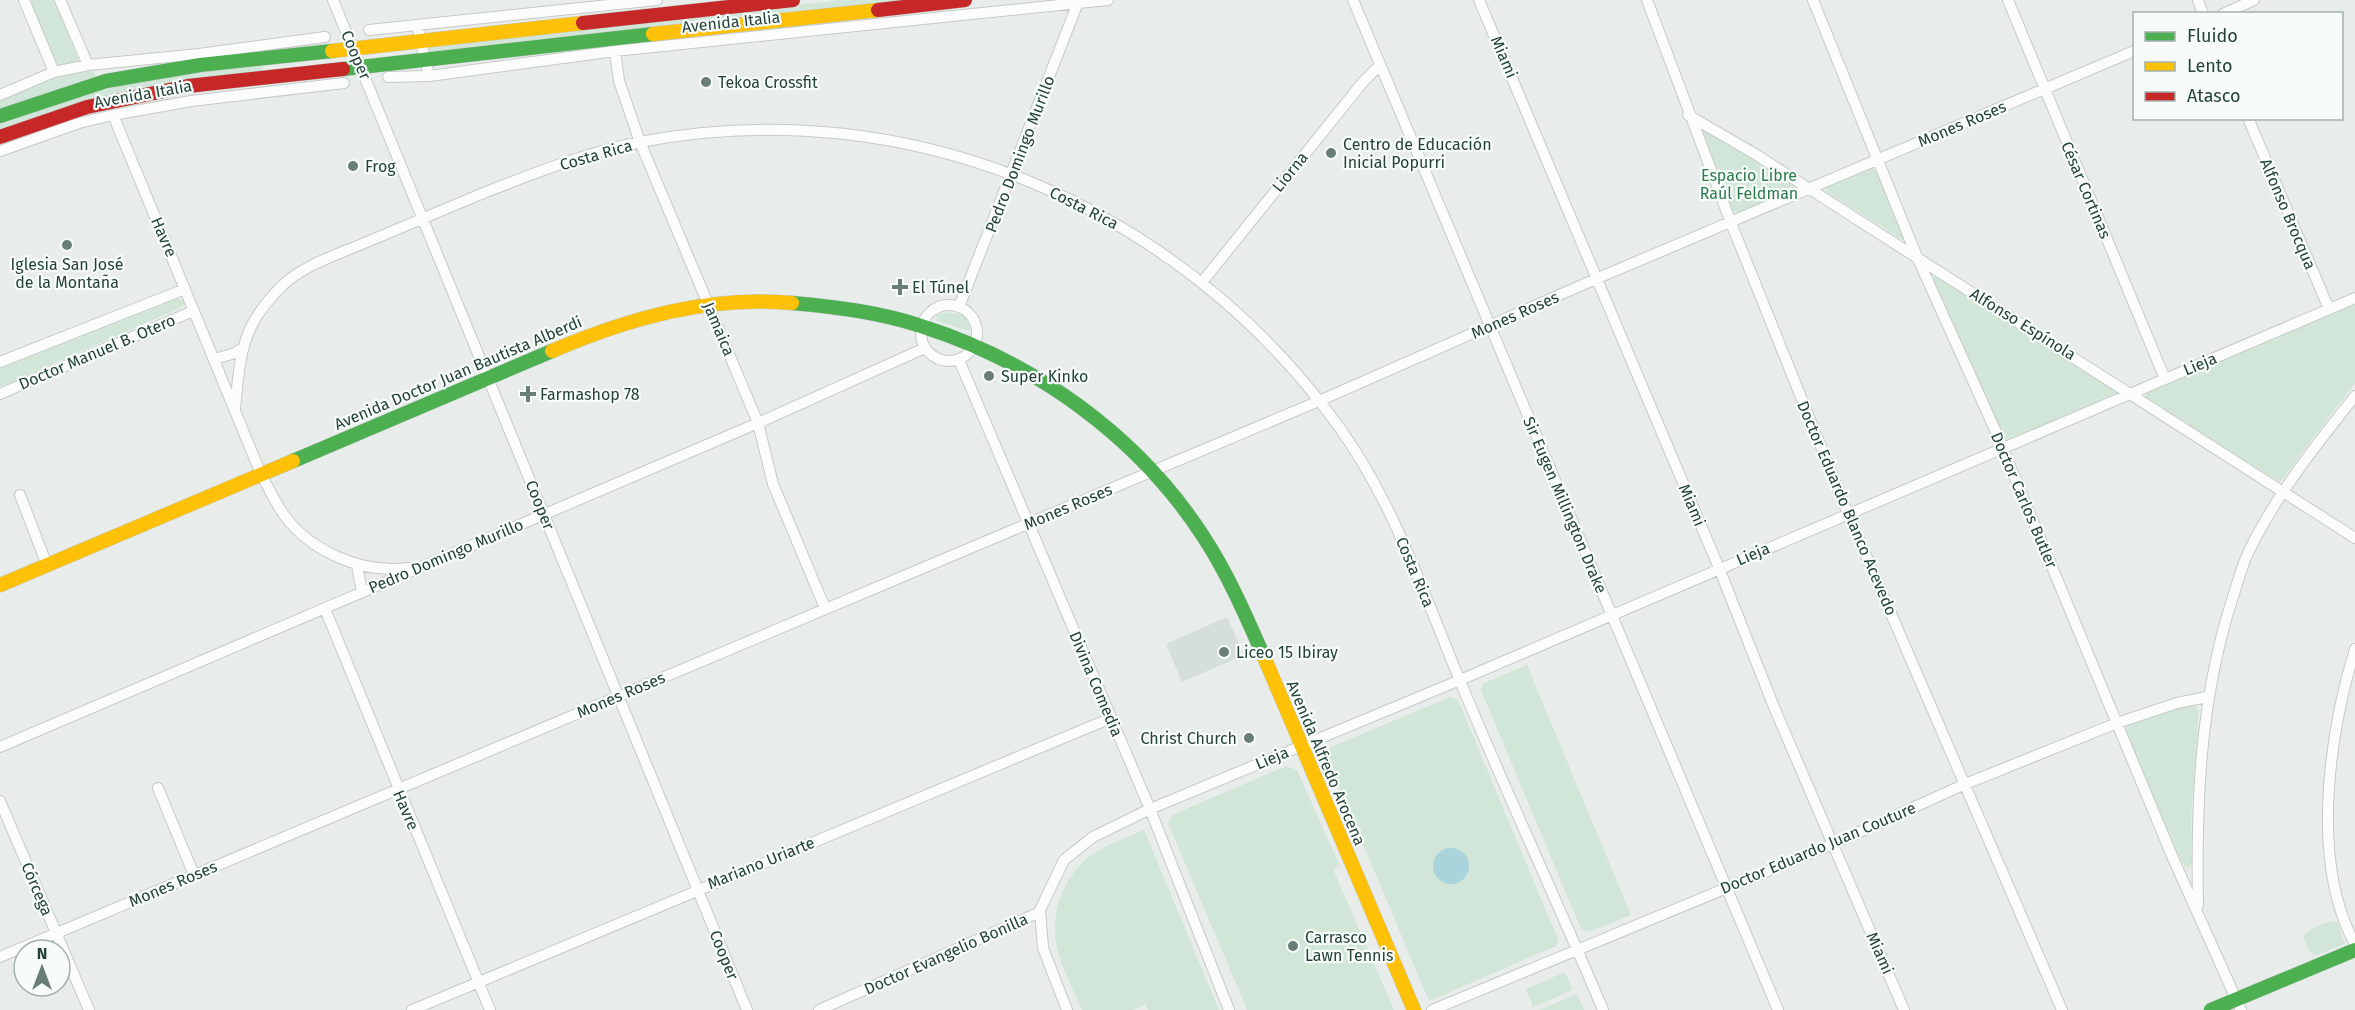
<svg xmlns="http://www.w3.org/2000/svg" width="2355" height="1010" font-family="'Fira Sans',sans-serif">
<rect width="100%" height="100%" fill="#e8edeb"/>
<path fill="#d6dedb" d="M1227 617 1244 655 1182 682 1166 644Z"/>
<path fill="#d1e6d8" d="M28 0H56L79 62 59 66 56 64Z
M841 0H918L431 53 427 51 428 47Z
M264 65 262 71 0 132V123L80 94 150 78Z
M93 71 97 78 0 111V100L59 75Z
M1698 126 1715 134 1796 186 1795 189 1742 213 1733 211Z
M1871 168 1876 170 1906 242 1827 192 1826 187Z
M1934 275 2118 390V392L2010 439 2004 440 1934 280Z
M178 298 185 302 182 307 0 387V368Z
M2355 299V383L2280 482 2146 399V392Z
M946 312 963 315 970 326 969 331 937 321 936 315Z
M1527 665 1631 915 1589 932 1581 929 1481 690 1484 683Z
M1450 697 1458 700 1558 939 1556 946 1429 1001 1326 757 1329 748Z
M2185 705H2195L2199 711 2191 820 2192 861 2190 867 2186 868 2175 850 2125 730 2128 724Z
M1286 766 1297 770 1340 866 1333 869 1394 1010H1247L1168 823 1172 815Z
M1144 830 1219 1010H1148L1146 1004 1133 1010H1082C1074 992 1065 974 1059 955 1047 917 1062 876 1094 853 1109 843 1128 837 1144 830Z
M2337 921 2345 944 2317 955 2310 953 2303 937C2311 927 2324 922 2337 921Z
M1565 972 1573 990 1533 1007 1526 989Z
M1577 994 1584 1010H1539Z"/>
<path fill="#a9d4db" d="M1433 866a18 18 0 1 1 36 0a18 18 0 1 1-36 0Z"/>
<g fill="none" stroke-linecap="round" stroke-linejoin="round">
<defs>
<path id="street" d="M24 0 54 72
M60 0 88 65
M333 0 747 1010
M1353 0 1778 1010
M1479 0 1719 568 1774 707 1904 1010
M1647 0 1731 223 1848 514 2062 1010
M1813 0 1917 257 1996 432 2172 856 2241 1010
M2008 0 2165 379
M2198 0 2203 14
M2223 14 2254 0
M417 25 429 76
M369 30 657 0
M615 51 619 81 640 142 758 423 773 484 825 608
M388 77 429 76 615 51 1108 0
M0 95 54 72 88 65 199 54 325 37
M113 115 261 474C268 487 275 502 284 515 311 552 363 574 408 568
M1688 115 1755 154 2355 538
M2248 118 2329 309
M0 151 79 123 113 115 191 101 344 83
M1203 281 1363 82 1380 65
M921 333a28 28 0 1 1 56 0a28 28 0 1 1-56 0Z
M959 307 1079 0
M215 359 235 353 243 348
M959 360 1150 809 1229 1010
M0 362 185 289
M0 394 193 311
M235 409C238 380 239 349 253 323 260 310 273 294 284 284 305 265 336 255 362 244 402 227 441 211 481 194 532 174 585 153 640 142 909 90 1180 206 1339 427 1393 502 1423 591 1458 676 1504 788 1556 898 1603 1010
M20 495 47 565
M357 565 362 592
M325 609 490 1010
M2355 649C2329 735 2310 863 2355 944
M0 747 758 423 925 348
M158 788 194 875
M0 801 89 1010
M2198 905C2196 801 2200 700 2232 600 2237 585 2241 568 2248 553 2276 495 2316 445 2355 396
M0 957 1319 401 1598 278 2134 51
M412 1010 1111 718
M819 1010 1040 912
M1067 1010 1043 948 1040 910 1064 860 1093 837 1150 809 1460 680 2355 298
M1432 1010 1833 844 1963 785 2117 723 2177 703 2207 697"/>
<path id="fast" d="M343 69 653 34
M0 116 106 81 200 65 332 51
M792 303C836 307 879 312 921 326 1035 362 1138 436 1203 536 1228 574 1246 616 1264 657
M293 461 552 351
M2211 1010 2355 950"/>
<path id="slow" d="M653 34 878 10
M332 51 583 23
M552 351C627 319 709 295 792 303
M0 585 293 461
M1264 657 1414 1010"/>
<path id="jam" d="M878 10 965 0
M583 23 793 0
M0 137 87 107 188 86 343 69"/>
</defs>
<use href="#street" stroke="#c5cac8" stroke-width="12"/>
<use href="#fast" stroke="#c3cbc8" stroke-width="15"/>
<use href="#slow" stroke="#c3cbc8" stroke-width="15"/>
<use href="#jam" stroke="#c3cbc8" stroke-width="15"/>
<use href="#street" stroke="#fcfcfc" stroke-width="10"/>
<use href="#fast" stroke="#4caf50" stroke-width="14"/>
<use href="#slow" stroke="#ffc107" stroke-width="14"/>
<use href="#jam" stroke="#c62828" stroke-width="14"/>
</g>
<g fill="#697e78" stroke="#f7fbf9" stroke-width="2">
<circle cx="706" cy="82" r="6"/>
<circle cx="1331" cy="153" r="6"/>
<circle cx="353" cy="166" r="6"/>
<circle cx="67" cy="245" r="6"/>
<path d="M897 278h6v6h6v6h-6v6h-6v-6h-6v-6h6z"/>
<circle cx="989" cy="376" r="6"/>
<path d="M525 385h6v6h6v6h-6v6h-6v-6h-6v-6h6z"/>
<circle cx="1224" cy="652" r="6"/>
<circle cx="1249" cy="738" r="6"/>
<circle cx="1293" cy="946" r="6"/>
</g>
<g text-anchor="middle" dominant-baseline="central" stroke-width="4.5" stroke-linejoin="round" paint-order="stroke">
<g font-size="16" fill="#24423a" stroke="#f7fbf9">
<text transform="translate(731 22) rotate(-6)">Avenida Italia</text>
<text transform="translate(356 55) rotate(67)">Cooper</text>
<text transform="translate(1504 57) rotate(67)">Miami</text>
<text transform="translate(143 94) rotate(-10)">Avenida Italia</text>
<text transform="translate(1962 124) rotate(-23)">Mones Roses</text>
<text transform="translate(1020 154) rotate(-69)">Pedro Domingo Murillo</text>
<text transform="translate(596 155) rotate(-16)">Costa Rica</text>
<text transform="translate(1290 172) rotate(-51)">Liorna</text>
<text transform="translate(2086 190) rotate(67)">César Cortinas</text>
<text transform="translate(1084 208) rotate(27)">Costa Rica</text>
<text transform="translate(2288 214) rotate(67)">Alfonso Brocqua</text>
<text transform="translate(164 237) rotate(67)">Havre</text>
<text transform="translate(1515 315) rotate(-24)">Mones Roses</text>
<text transform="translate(2023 324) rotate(32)">Alfonso Espínola</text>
<text transform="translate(719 329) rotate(67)">Jamaica</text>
<text transform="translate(97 352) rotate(-23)">Doctor Manuel B. Otero</text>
<text transform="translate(2200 364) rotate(-23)">Lieja</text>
<text transform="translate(458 373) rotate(-23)">Avenida Doctor Juan Bautista Alberdi</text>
<text transform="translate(2024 500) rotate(67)">Doctor Carlos Butler</text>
<text transform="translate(540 505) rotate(68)">Cooper</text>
<text transform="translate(1565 505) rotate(67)">Sir Eugen Millington Drake</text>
<text transform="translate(1692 505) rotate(67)">Miami</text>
<text transform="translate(1068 507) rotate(-23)">Mones Roses</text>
<text transform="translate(1847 508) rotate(67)">Doctor Eduardo Blanco Acevedo</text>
<text transform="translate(1753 554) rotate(-23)">Lieja</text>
<text transform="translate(446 556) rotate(-23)">Pedro Domingo Murillo</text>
<text transform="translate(1415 572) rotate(67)">Costa Rica</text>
<text transform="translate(1096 684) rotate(67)">Divina Comedia</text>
<text transform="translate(621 695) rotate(-23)">Mones Roses</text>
<text transform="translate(1272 758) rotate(-23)">Lieja</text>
<text transform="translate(1326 763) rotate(67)">Avenida Alfredo Arocena</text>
<text transform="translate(406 810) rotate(67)">Havre</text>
<text transform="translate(1818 848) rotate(-23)">Doctor Eduardo Juan Couture</text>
<text transform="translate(761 863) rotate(-22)">Mariano Uriarte</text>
<text transform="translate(173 884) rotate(-23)">Mones Roses</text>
<text transform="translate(37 889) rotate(67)">Córcega</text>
<text transform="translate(1880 953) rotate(66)">Miami</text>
<text transform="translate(946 954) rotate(-24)">Doctor Evangelio Bonilla</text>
<text transform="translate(724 955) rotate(68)">Cooper</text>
</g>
<g font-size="16" fill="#24423a" stroke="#f7fbf9" text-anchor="start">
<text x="718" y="82">Tekoa Crossfit</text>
<text x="1343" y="144">Centro de Educación<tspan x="1343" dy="18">Inicial Popurri</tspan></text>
<text x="365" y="166">Frog</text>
<text x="67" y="264" text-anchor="middle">Iglesia San José<tspan x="67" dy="18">de la Montaña</tspan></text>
<text x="912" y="287">El Túnel</text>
<text x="1001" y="376">Super Kinko</text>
<text x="540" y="394">Farmashop 78</text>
<text x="1236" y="652">Liceo 15 Ibiray</text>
<text x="1237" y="738" text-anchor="end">Christ Church</text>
<text x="1305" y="937">Carrasco<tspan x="1305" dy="18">Lawn Tennis</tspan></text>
</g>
<g font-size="16" fill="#2d7a4b" stroke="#f7fbf9">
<text x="1749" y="175">Espacio Libre<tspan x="1749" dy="18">Raúl Feldman</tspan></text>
</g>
</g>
<rect x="2133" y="12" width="210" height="108" fill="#f7fbf9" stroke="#a3b1ad" stroke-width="1.5"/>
<rect x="2145" y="32" width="30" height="9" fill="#4caf50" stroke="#a3b1ad" stroke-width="1.5"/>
<text x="2187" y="42" font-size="18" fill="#24423a">Fluido</text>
<rect x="2145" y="62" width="30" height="9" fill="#ffc107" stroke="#a3b1ad" stroke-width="1.5"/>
<text x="2187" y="72" font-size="18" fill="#24423a">Lento</text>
<rect x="2145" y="92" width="30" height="9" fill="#c62828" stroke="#a3b1ad" stroke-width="1.5"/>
<text x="2187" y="102" font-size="18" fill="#24423a">Atasco</text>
<g transform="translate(42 968)"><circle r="28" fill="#f7fbf9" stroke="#a3b1ad" stroke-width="1.5"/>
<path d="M0-4.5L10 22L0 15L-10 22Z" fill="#697e78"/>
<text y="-9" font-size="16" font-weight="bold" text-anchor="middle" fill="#24423a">N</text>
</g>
</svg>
